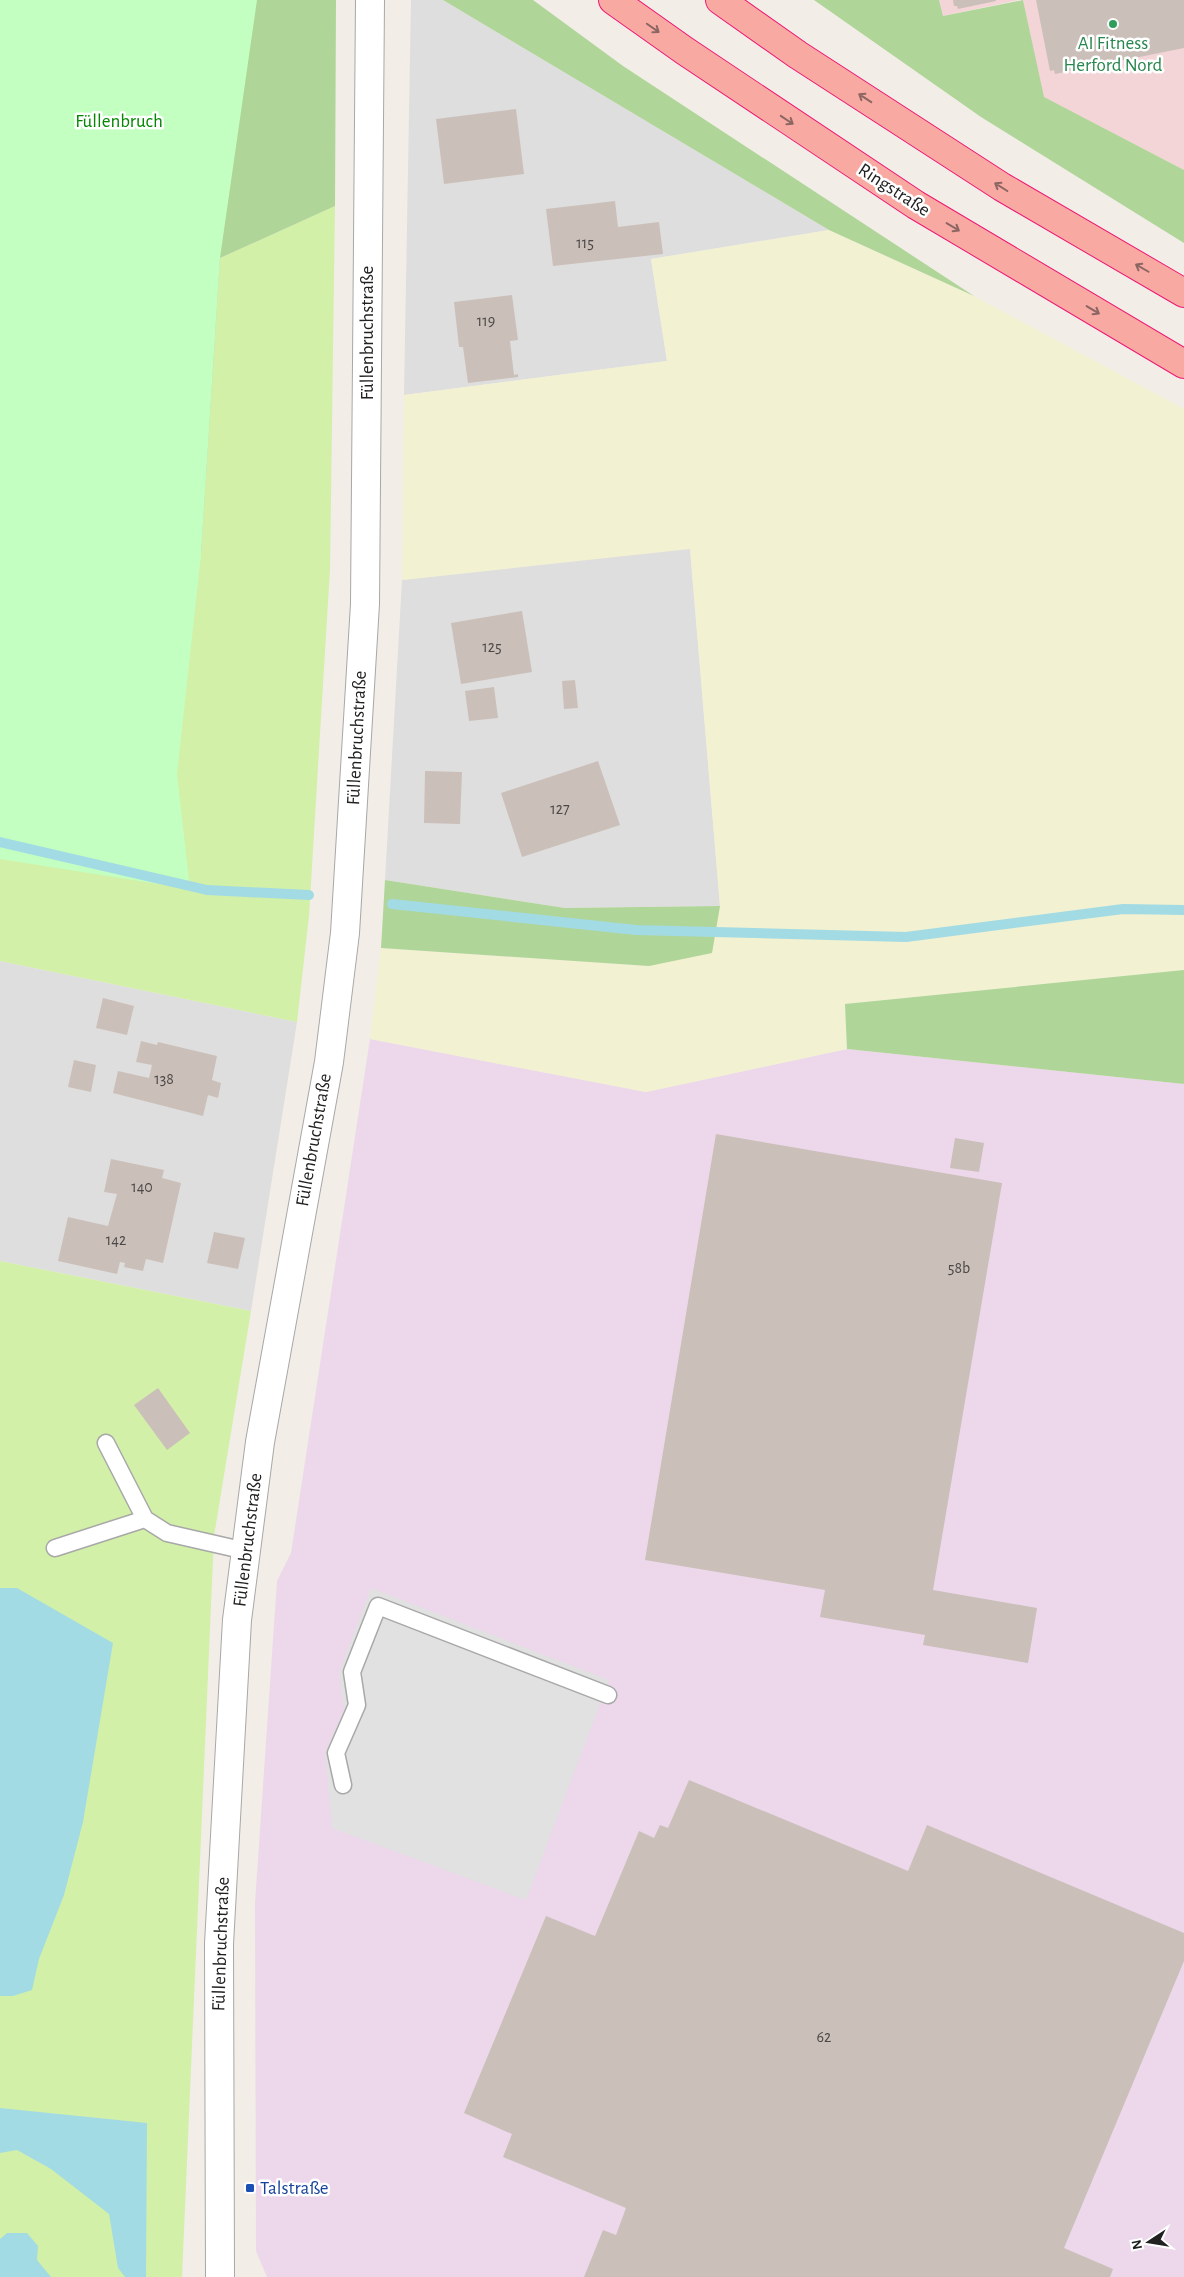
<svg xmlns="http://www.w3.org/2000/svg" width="1184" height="2277" font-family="'Alegreya Sans',sans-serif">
<rect width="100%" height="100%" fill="#f2ede7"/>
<path fill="#dfdede" d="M411 0H443L829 230 651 259 667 361 404 395Z
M690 548 720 906 565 908 385 880 402 580Z
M0 961 297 1022 251 1311 0 1261Z"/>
<path fill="#f4d5d7" d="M939 0H1019L943 16Z
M1023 0H1184V170L1043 97Z"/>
<path fill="#ecd8ea" d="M370 1039 646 1092 847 1049 1184 1084V2277H267L256 2251 255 1903 277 1581 291 1553Z"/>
<path fill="#f2f1d1" d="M829 230 974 296 1184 409V970L845 1004 847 1049 646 1092 370 1039 381 948 649 966 720 906 690 549 402 580 404 395 667 361 651 259Z"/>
<path fill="#d2f0a8" d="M0 187 201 554 220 258 335 206 330 569 309 916 297 1022 0 961Z
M0 1261 251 1311 214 1536 182 2277H0Z"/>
<path fill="#afd598" d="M54 0H336L335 206 220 258 201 555Z
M443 0H533L623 66 974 296 829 230Z
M814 0H939L943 16 1023 0 1044 97 1184 170V243L981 117Z
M385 880 565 908 720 906 712 953 649 966 381 948Z
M1184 970V1084L847 1049 845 1004Z"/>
<path fill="#c2ffc1" d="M0 0H257L220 258 201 555 177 774 190 889 0 859Z"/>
<path fill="#e1e1e1" d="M371 1588 609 1680 526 1900 332 1828 325 1753 344 1709 339 1673Z"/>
<path fill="#a3dbe4" d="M0 1588H17L113 1643 83 1822 64 1895 39 1959 32 1990 13 1996H0Z
M0 2108 147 2123 146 2277H125L118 2268 109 2214 51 2169 17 2150 0 2153Z
M7 2233H27L38 2246 37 2260 51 2277H0V2239Z"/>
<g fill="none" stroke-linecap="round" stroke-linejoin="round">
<path stroke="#a3dbe4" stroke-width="10" d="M0 842 207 890 309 895
M392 904 636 930 906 937 1123 909 1184 910"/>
</g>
<path fill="#cbbfb9" d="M953 0H996V1L958 9 957 6H954Z
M1036 0H1184V48L1055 74 1054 70 1050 71Z
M516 109 524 174 444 184 436 119Z
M615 201 618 227 659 222 663 254 553 266 546 209Z
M512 295 518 340 510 341 514 375 518 374V377L468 383 463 347H459L454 302Z
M522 611 532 672 461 684 451 623Z
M575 680 578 708 564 709 562 681Z
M494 687 498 718 469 721 465 691Z
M598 761 620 825 522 857 501 793Z
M425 771 462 772 460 824 424 823Z
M103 998 134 1006 127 1035 96 1028Z
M141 1041 157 1045 158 1042 217 1056 212 1080 221 1083 218 1098 208 1095 203 1116 113 1093 118 1071 149 1078 152 1065 136 1062Z
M74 1060 96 1065 91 1092 68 1087Z
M716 1134 1002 1183 933 1590 1037 1608 1028 1663 923 1645 925 1635 820 1617 825 1590 645 1560Z
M955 1138 984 1143 979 1172 950 1168Z
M111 1159 164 1170 162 1178 181 1183 163 1263 146 1259 143 1271 124 1267 125 1263 120 1262 117 1274 58 1261 68 1217 108 1226 117 1194 104 1192Z
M214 1232 245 1238 238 1269 207 1263Z
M158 1388 190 1433 167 1450 134 1405Z
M689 1780 908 1871 927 1825 1184 1933V1961L1064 2248 1113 2269 1110 2277H584L603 2230 616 2235 626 2208 503 2157 512 2134 464 2113 546 1916 595 1936 639 1831 654 1838 660 1825 668 1828Z"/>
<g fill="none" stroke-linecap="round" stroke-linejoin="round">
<defs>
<path id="service" d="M106 1443 145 1519
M55 1548 145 1519 167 1533 246 1551
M343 1785 336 1753 357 1705 352 1672 378 1606 608 1695"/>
<path id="tertiary" d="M220 2277 219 1944 237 1620 260 1442 329 1062 345 933 365 604 370 0"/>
<path id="trunk" d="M613 0 685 51 916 205 1184 364
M720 0 798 55 1002 187 1184 293"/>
</defs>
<use href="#service" stroke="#a8a8a8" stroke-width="19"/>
<use href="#tertiary" stroke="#a8a8a8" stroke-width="30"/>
<use href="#trunk" stroke="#ed1774" stroke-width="30"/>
<use href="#service" stroke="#fff" stroke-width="16"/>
<use href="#tertiary" stroke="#fff" stroke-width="28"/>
<use href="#trunk" stroke="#f8aaa2" stroke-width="28"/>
</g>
<defs><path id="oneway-shaft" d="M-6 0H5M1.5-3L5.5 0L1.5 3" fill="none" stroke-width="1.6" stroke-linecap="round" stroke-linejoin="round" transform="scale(1.25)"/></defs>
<g stroke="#8c6662">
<use href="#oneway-shaft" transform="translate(653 28) rotate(35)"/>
<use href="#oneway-shaft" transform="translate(865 98) rotate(-147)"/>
<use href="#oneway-shaft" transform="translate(787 120) rotate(34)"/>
<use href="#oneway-shaft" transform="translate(1001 187) rotate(-148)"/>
<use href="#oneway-shaft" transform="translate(953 227) rotate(31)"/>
<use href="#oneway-shaft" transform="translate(1142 268) rotate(-150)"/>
<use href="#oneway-shaft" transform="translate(1093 310) rotate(31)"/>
</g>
<circle fill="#2e9e5b" stroke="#fff" stroke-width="2" cx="1113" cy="24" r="5"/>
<rect fill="#1a4fb4" stroke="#fff" stroke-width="2" x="245" y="2183" width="10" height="10" rx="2.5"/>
<g text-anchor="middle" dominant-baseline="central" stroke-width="5" stroke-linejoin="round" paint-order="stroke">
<g font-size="16" fill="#4c4847">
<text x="585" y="243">115</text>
<text x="486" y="321">119</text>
<text x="492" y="647">125</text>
<text x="560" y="809">127</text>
<text x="164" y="1079">138</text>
<text x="142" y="1187">140</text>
<text x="116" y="1240">142</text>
<text x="959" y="1268">58b</text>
<text x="824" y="2037">62</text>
</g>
<g font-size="19" fill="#27864d" stroke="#fff">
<text x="1113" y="43">AI Fitness<tspan x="1113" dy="22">Herford Nord</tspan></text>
</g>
<g font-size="19" fill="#038702" stroke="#fff">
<text x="119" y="121">Füllenbruch</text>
</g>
<g font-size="19" fill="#212121" stroke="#fff">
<text transform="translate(894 190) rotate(33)">Ringstraße</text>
<text transform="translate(367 333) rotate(-90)">Füllenbruchstraße</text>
<text transform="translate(357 738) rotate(-87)">Füllenbruchstraße</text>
<text transform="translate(314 1140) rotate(-80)">Füllenbruchstraße</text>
<text transform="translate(248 1540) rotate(-83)">Füllenbruchstraße</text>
<text transform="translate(221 1944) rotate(-88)">Füllenbruchstraße</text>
</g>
<g font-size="19" fill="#164399" stroke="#fff" text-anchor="start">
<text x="260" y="2188">Talstraße</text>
</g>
</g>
<g transform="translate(1149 2242) rotate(258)" stroke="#ffffff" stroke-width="4" paint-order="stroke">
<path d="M0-4L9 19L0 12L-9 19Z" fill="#212121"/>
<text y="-8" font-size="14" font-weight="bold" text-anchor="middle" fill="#212121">N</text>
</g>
</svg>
